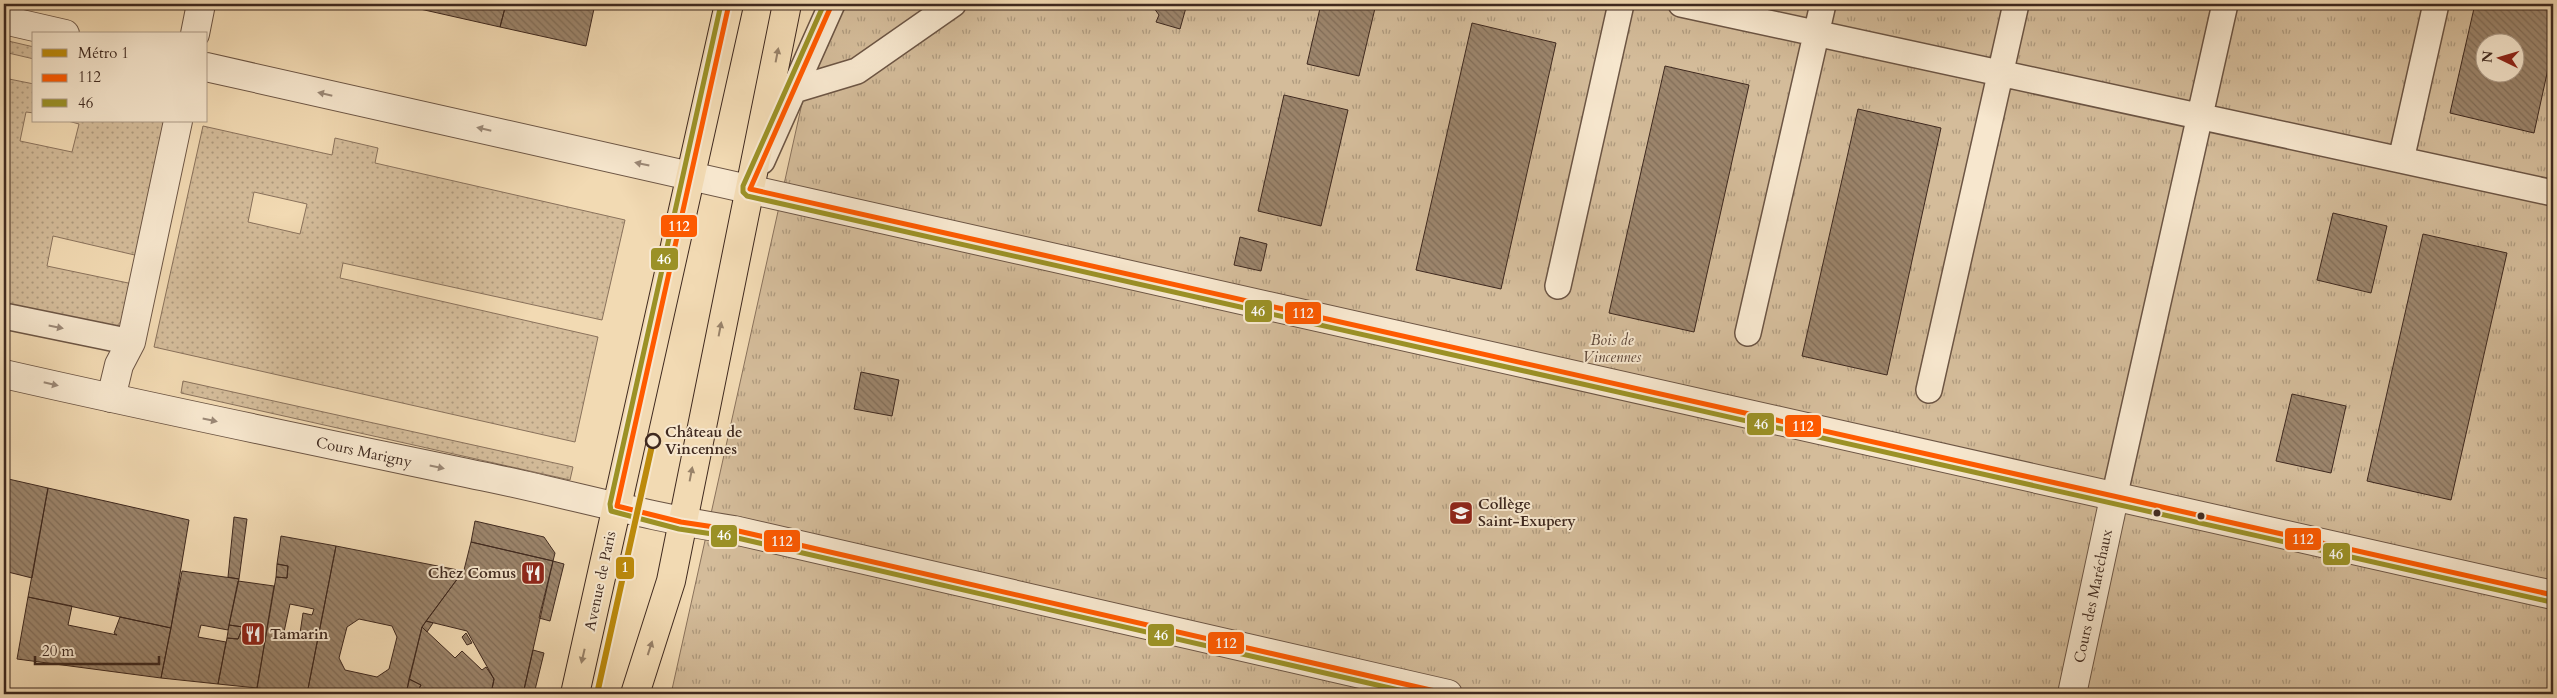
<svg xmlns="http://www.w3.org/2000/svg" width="2557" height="698" font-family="Cardo,serif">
<defs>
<pattern id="grass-dots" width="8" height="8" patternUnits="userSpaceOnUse" patternTransform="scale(1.25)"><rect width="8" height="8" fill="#d4bc9a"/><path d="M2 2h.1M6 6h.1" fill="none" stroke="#ad997d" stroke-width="1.8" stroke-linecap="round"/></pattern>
<pattern id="park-tufts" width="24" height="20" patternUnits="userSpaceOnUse" patternTransform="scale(1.25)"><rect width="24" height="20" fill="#d4bc9a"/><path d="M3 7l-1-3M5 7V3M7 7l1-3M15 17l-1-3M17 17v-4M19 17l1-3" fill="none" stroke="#ad997d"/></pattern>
<pattern id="building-back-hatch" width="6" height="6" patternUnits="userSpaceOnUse" patternTransform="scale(1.25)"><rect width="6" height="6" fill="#9c856c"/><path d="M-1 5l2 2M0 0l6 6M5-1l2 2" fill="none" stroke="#816d58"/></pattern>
</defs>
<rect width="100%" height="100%" fill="#f2dab3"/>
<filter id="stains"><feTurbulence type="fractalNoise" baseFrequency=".004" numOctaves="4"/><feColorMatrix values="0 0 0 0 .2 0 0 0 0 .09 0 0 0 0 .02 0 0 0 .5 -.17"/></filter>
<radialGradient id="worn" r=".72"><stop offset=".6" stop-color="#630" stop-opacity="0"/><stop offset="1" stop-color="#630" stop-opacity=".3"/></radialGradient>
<path fill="url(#grass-dots)" stroke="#8a725c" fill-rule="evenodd" d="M4 40 34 47V59L4 52Z
M4 78 34 84V113L26 112 20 141 72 152 79 124 68 121H170L139 256 53 236 47 266 133 284 126 316 114 329 4 306Z
M203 126 332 155 335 138 378 148 375 163 625 220 602 320 343 263 340 278 598 337 575 442 154 347ZM254 192 307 204 300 234 248 222Z
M183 381 573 467 570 480 181 393Z"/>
<path fill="url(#park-tufts)" stroke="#8a725c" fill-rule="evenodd" d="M824 4H2553V694H671ZM2484 42H2514V72H2484Z"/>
<path fill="url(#building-back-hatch)" stroke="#3f291f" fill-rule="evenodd" d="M394 4H421L420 9Z
M421 4H506L500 27 420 9Z
M506 4H595L586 46 500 27Z
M1151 4H1187L1180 29 1156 22 1159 15Z
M1321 4H1376L1359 76 1307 64Z
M1949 4H1970L1969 8Z
M2475 4H2553V46L2534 133 2450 113ZM2484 42H2514V72H2484Z
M1472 23 1556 43 1501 289 1416 270Z
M1665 66 1749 85 1694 332 1609 313Z
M1284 95 1348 110 1321 226 1258 211Z
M1858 109 1941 128 1887 375 1802 356Z
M2333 213 2387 226 2371 293 2317 280Z
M2423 234 2507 253 2451 500 2367 481Z
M1240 237 1267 244 1261 271 1234 265Z
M861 372 899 380 892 416 854 409Z
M2292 394 2346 406 2331 473 2276 461Z
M4 478 48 488 32 578 4 571Z
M48 488 189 520 171 628 28 597Z
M234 517 247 519 239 579 228 577Z
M475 521 544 537 555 553 553 561 471 542Z
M281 536 336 546 307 694 257 688 276 577 287 578 288 566 277 564ZM290 604 314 609 312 615 303 613 299 640 294 638V633L284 632Z
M471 542 553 561 523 694H491L494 679 467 631 426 621 464 570Z
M336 546 463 571 422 627 406 694H307ZM359 619 392 626 397 637 389 669 377 677 345 670 339 658 347 627Z
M553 561 564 564 550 621 539 618Z
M277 564 288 566 287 578 276 577Z
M182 571 239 579 228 630 201 625 198 637 226 642 218 684 161 678Z
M238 581 274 586 257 688 218 684 227 638 238 639 243 627 229 625Z
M28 597 72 606 68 625 117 635 114 633 120 617 171 628 161 678 17 659Z
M426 621 433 623 427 632 422 627Z
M229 625 243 627 238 639 227 638Z
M422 627 455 658 462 651 482 670 486 667 494 679 491 694H416L421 685 409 679Z
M466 633 472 643 467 645 462 637Z
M533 650 544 653 534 694H523Z
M409 679 421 685 416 694H406Z"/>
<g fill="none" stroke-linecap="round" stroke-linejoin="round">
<defs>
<path id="service" d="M1681 4 2553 193
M771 88 794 90 857 71 953 4
M2401 160 2436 4
M762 161 832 4
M1558 286 1621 4
M9 317 131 342
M1748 333 1823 4
M1929 390 2016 4
M2114 498 2225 4"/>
<path id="minor" d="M195 34 201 4
M111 398 119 365 131 342 178 121
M2072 694 2114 498"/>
<path id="tertiary" d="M4 20 65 34
M206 67 2553 595
M4 374C166 411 328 444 491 478 572 495 652 518 734 530L1448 694"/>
<path id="primary" d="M575 694 729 4
M635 694 671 581 787 4"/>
</defs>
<use href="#service" stroke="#6c5544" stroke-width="28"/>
<use href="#minor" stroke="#6c5544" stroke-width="30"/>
<use href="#tertiary" stroke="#6c5544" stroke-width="30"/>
<use href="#primary" stroke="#3f291f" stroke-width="30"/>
<use href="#service" stroke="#f7e7ce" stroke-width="25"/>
<use href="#minor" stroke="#f7e7ce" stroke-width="28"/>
<use href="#tertiary" stroke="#f7e7ce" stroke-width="28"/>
<use href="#primary" stroke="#f2dab3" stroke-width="28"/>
<defs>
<path id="bus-1" d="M729 4 617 506 681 522 734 530 1448 694
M832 4 750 189 2553 595"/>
<path id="bus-2" d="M721 4 610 504 611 511 679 529 733 537 1416 694
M824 4 743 186V192L747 196 2551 602"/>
</defs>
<use href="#bus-1" stroke="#f7e7ce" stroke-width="9"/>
<use href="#bus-2" stroke="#f7e7ce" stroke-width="9"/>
<use href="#bus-1" stroke="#ff5a00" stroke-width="5"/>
<use href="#bus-2" stroke="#9b9126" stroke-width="5"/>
<defs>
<path id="metro-1" d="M597 694 653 441"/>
</defs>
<use href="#metro-1" stroke="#f7e7ce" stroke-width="10"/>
<use href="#metro-1" stroke="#bc8a0b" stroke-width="6"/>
</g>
<defs><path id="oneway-solid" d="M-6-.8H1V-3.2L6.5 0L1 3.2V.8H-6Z" transform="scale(1.25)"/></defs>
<g fill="#988269">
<use href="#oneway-solid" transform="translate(777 55) rotate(-79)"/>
<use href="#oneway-solid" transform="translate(720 329) rotate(-79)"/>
<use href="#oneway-solid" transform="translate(691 474) rotate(-79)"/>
<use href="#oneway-solid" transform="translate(650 648) rotate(-72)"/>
<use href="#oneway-solid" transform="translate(583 656) rotate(103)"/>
</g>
<g fill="#9b8876">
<use href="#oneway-solid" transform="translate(325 94) rotate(-167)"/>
<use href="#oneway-solid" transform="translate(484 129) rotate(-167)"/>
<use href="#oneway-solid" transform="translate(642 164) rotate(-168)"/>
<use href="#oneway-solid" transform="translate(56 327) rotate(11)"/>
<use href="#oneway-solid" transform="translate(51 384) rotate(13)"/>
<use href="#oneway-solid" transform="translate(210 420) rotate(12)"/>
<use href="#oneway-solid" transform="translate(437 467) rotate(12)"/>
</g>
<defs>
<symbol id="school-square" viewBox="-11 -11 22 22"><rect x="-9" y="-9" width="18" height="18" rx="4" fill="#8f2418" stroke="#f7e7ce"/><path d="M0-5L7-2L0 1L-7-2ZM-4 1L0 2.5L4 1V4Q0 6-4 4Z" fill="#fff"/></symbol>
<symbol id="restaurant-square" viewBox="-11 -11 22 22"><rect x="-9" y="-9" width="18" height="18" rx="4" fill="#8f2418" stroke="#f7e7ce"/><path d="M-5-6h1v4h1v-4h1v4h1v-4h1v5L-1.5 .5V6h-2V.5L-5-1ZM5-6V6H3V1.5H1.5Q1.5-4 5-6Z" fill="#fff"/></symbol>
</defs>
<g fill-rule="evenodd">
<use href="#school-square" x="1447" y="499" width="28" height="28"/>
<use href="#restaurant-square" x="519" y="559" width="28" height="28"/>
<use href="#restaurant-square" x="239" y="620" width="28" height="28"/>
</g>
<circle fill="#f7e7ce" stroke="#3f291f" stroke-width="2.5" cx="653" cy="441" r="7"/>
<g fill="#3f291f" stroke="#f7e7ce" stroke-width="2">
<circle cx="2157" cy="513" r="4.5"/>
<circle cx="2201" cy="516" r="4.5"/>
</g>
<g text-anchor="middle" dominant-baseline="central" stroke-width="4" stroke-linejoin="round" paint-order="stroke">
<g font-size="15" font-style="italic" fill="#5d4638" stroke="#f7e7ce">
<text x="1612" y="340">Bois de<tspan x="1612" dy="17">Vincennes</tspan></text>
</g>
<g font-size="15" font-weight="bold" fill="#3f291f" stroke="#f7e7ce" text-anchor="start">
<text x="665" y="432">Château de<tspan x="665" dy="17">Vincennes</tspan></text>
</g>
<g font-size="15" fill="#3f291f" stroke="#f7e7ce">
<text transform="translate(364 452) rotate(12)">Cours Marigny</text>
<text transform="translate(600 581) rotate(-78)">Avenue de Paris</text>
<text transform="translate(2093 596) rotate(-78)">Cours des Maréchaux</text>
</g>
<g font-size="15" font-weight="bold" fill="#3f291f" stroke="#f7e7ce" text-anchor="start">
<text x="1478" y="504">Collège<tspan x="1478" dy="17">Saint-Exupery</tspan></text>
<text x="516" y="573" text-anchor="end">Chez Comus</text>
<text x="270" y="634">Tamarin</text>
</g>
</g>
<g stroke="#f7e7ce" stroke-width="2">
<rect x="660" y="214" width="38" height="24" rx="5" fill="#ff5a00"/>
<rect x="650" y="247" width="29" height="24" rx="5" fill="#9b9126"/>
<rect x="1244" y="299" width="29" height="24" rx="5" fill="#9b9126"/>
<rect x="1284" y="301" width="38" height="24" rx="5" fill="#ff5a00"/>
<rect x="1746" y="412" width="29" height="24" rx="5" fill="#9b9126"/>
<rect x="1784" y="414" width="38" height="24" rx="5" fill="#ff5a00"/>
<rect x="710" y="524" width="28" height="24" rx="5" fill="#9b9126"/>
<rect x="2284" y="527" width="38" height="24" rx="5" fill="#ff5a00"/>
<rect x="763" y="529" width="38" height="24" rx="5" fill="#ff5a00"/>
<rect x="2322" y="542" width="29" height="24" rx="5" fill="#9b9126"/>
<rect x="615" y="556" width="20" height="24" rx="5" fill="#bc8a0b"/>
<rect x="1147" y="623" width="28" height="24" rx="5" fill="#9b9126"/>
<rect x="1207" y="631" width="38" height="24" rx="5" fill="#ff5a00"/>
</g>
<g font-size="14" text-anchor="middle" font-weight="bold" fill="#fff">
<text x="679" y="231">112</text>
<text x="664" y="264">46</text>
<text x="1258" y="316">46</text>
<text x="1303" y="318">112</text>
<text x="1761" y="429">46</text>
<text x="1803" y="431">112</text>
<text x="724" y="540">46</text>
<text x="2303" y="544">112</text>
<text x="782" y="546">112</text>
<text x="2336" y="559">46</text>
<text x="625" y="572">1</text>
<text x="1161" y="640">46</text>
<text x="1226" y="648">112</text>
</g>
<rect width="2557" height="698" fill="none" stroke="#f2dab3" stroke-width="20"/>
<rect x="5" y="5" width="2547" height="688" fill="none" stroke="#3f291f" stroke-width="2.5"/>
<rect x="10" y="10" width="2537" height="678" fill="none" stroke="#3f291f"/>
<rect x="32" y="32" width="175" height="90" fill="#f7e7ce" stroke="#ad9b88"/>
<rect x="42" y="49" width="25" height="8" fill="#bc8a0b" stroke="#ad9b88"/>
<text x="78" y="58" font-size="15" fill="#3f291f">Métro 1</text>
<rect x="42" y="74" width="25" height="8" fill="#ff5a00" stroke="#ad9b88"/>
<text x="78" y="82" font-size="15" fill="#3f291f">112</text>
<rect x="42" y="99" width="25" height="8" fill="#9b9126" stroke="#ad9b88"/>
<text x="78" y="108" font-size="15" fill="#3f291f">46</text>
<g transform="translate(2500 58) rotate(275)"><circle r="24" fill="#f7e7ce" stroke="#ad9b88"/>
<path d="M0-4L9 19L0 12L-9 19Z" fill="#8f2418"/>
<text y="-8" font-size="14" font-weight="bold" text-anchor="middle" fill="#3f291f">N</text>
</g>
<path d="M35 656v8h124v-8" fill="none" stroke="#3f291f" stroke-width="2.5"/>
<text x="42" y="656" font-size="15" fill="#3f291f" stroke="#f7e7ce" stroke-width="4" paint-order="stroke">20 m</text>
<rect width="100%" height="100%" filter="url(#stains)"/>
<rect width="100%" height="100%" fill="url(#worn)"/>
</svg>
